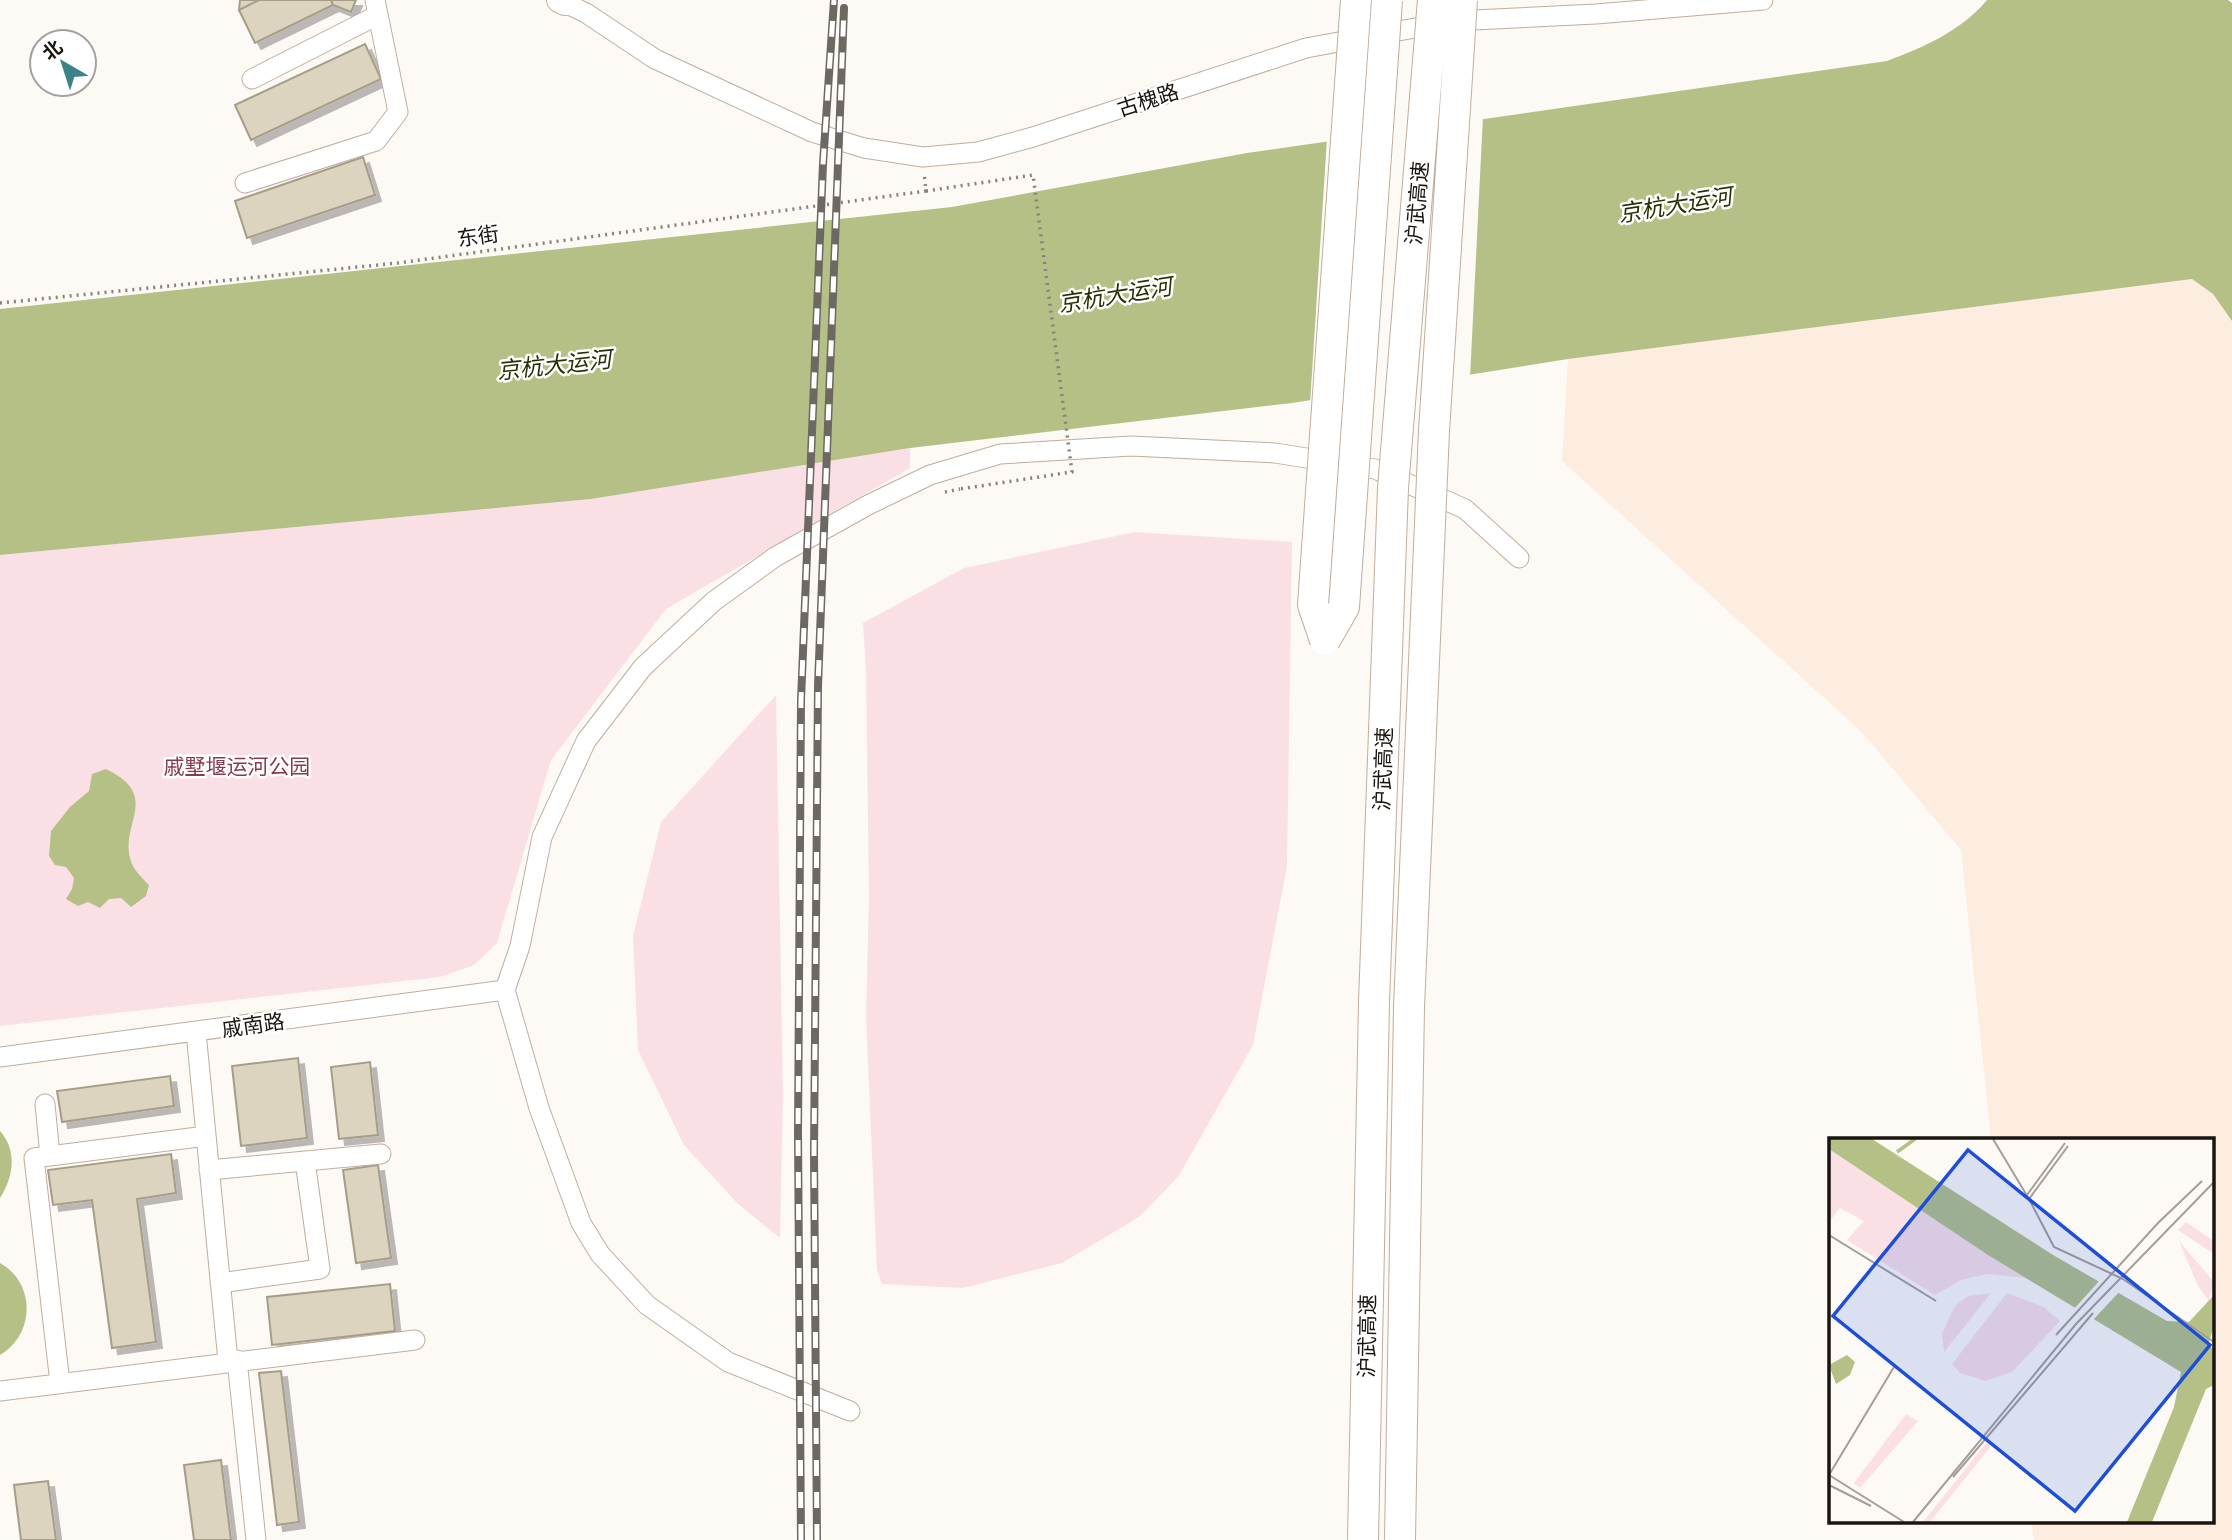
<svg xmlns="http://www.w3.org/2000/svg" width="2232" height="1540" font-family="'Space Grotesk','Noto Sans SC',sans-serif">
<defs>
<filter id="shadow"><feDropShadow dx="6" dy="6" stdDeviation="0" flood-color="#0004"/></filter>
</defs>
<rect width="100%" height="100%" fill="#fdf9f5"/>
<path fill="#fdede1" d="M2192 279 2213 294 2232 321V1540H2034L2032 1521H2213V1139H1991L1961 850 1862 732 1562 461 1568 359Z"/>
<path fill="#fae0e5" d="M910 448V468L666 609 551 760 497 943 474 965 440 977 0 1026V555L591 499Z
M1135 532 1292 542 1287 866 1253 1045 1178 1177 1139 1217 1062 1263 963 1288 882 1284 877 1270 866 1017 869 896 866 672 863 623 964 568Z
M776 695 783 1095 780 1238 738 1204 684 1145 638 1050 633 936 661 822Z"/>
<path fill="#b4c086" d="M1987 0H2228L2232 3V321L2213 294 2192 279 1568 359 1292 403 910 448 591 499 0 555V309L952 207 1247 153 1887 61C1924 47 1961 31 1987 0Z
M106 769C164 797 116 826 132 864 135 871 143 879 149 885L146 896 131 907 121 898 109 899 100 908 88 902 78 906 66 899 72 889 74 878 66 867 55 865 49 856 51 831 70 807 89 791 92 774Z
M0 1131C18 1151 13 1178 0 1198Z
M0 1263C36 1283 35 1335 0 1355Z"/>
<path fill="#fdf9f5" d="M1483 116 1470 378 1310 404 1327 138Z"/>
<path fill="#dcd4be" stroke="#a69d89" stroke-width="2" filter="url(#shadow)" d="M240 0H259L239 10Z
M259 0H331L333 5 255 43 239 10Z
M331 0H356L351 12 333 5Z
M365 44 381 79 251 140 235 105Z
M363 157 375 195 247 238 235 201Z
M298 1058 307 1138 241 1146 232 1066Z
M370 1062 378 1135 339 1139 331 1067Z
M170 1076 174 1106 62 1122 57 1091Z
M171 1154 176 1193 137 1199 156 1342 112 1348 92 1200 53 1205 48 1170Z
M378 1165 391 1258 356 1263 343 1170Z
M390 1284 395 1331 272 1345 267 1297Z
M281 1371 299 1522 277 1525 259 1373Z
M221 1460 231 1540H194L184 1465Z
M48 1481 56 1540H21L14 1485Z"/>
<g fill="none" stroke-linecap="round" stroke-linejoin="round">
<defs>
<path id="minor" d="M565 3 586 13 655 59 812 132 864 148 923 157 978 152 1033 137 1306 48 1453 21 1596 14 1763 0
M252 79 378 15
M245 183 376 141 398 112 375 0
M196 1032 228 1361
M0 1057 505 990
M45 1104 50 1156
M209 1170 381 1154
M220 1283 320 1269 305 1161
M237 1360 256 1540
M60 1383 34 1158 206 1136
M0 1391 415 1340
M850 1411 728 1362 647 1305 600 1254 581 1223 539 1108 505 990 520 946 542 837 586 741 643 667 714 601 775 557 868 505 930 475 1000 454 1131 446 1275 453 1375 469 1465 509 1519 558"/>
<path id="major" d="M559 0 565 3 564 0"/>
</defs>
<use href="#minor" stroke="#c0ad9e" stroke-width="21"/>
<use href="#major" stroke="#c0ad9e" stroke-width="26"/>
<path stroke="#87827d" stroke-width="3.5" stroke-dasharray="2 5" stroke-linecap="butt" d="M0 303 398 263 926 191 924 173
M945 492 960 489"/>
<use href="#minor" stroke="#fff" stroke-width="19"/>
<use href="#major" stroke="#fff" stroke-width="24"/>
<defs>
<path id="rail" d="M801 1540 798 1133 801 700 823 164 834 0
M817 1540 814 1153 818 686 844 8"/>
</defs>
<use href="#rail" stroke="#6e6863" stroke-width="8"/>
<use href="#rail" stroke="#fff" stroke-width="5" stroke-dasharray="16" stroke-linecap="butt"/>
<defs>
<path id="highway-bridge" d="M1325 640 1344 607 1387 0
M1325 640 1313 605 1356 0
M1363 1540 1374 1002 1393 488 1433 0
M1400 1540 1409 1007 1434 431 1462 0"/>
</defs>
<use href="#highway-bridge" stroke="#c0ad9e" stroke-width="32" stroke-linecap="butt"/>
<path stroke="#87827d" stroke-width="3.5" stroke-dasharray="2 5" stroke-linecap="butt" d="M926 191 1033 175 1072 472 960 489"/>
<use href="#highway-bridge" stroke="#fff" stroke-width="30"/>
</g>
<g text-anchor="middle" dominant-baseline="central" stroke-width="5" stroke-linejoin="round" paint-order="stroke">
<g font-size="21" fill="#1b150f" stroke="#fff">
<text transform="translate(1148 100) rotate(-18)">古槐路</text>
<text transform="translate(1417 203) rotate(-85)">沪武高速</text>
<text transform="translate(478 236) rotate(-8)">东街</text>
<text transform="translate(1383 769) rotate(-88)">沪武高速</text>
<text transform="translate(253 1025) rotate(-8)">戚南路</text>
<text transform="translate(1367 1336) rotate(-89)">沪武高速</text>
</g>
<g font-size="21" fill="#883a51" stroke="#fff">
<text x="237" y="766">戚墅堰运河公园</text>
</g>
<g font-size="23" font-style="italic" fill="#2a3003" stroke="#fff">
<text transform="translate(1675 205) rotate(-9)">京杭大运河</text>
<text transform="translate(1115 295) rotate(-9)">京杭大运河</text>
<text transform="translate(554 365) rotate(-6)">京杭大运河</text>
</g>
</g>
<g transform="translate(1829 1138)">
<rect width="385" height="385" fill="#fdf9f5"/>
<path d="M0 11 159 117 198 140 158 136 132 142 106 157 18 102 35 83 11 70 0 84ZM357 84 385 103V116L349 92ZM350 103 385 144 380 163 369 148ZM162 155 128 198 115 214 113 195 126 168 139 158ZM178 155 215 169 231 183 183 234 156 243 131 235 123 226ZM77 276 89 283 31 350 25 345ZM158 304 163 307 101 384H94Z" fill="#fae0e5"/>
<path d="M0 1H43L224 117 338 183 360 184 385 157V188L380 204 385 215V247L377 251 323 384H298L345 269 352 234 159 117 0 11ZM18 217 26 224 21 237 7 246 0 227Z" fill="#b4c086"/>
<path d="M273 140 292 152 263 183 244 172Z" fill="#fdf9f5"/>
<path fill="none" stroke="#b4c086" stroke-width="3.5" d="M68 14 86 1"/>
<path fill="none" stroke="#a39e99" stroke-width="2" d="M164 1 200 61 239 8M198 57 236 5M200 61 225 109 294 141 385 204M0 97 107 163M227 197 329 85 373 43M0 337 65 229M0 337 75 384M124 339 264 175M0 347 42 368M84 384 247 186 385 44"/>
<path fill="#1d4ed8" fill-opacity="0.15" stroke="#1d4ed8" stroke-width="3.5" d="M139 12 381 207 246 373 4 178Z"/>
<rect width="385" height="385" fill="none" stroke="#1b150f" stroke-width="3.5"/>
</g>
<g transform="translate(63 63) rotate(321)"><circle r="33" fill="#ffffff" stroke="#a4a19f" stroke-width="2"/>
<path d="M0-5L12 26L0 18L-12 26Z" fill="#3b8389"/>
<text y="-10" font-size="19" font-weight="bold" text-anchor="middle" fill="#1b150f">北</text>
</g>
</svg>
